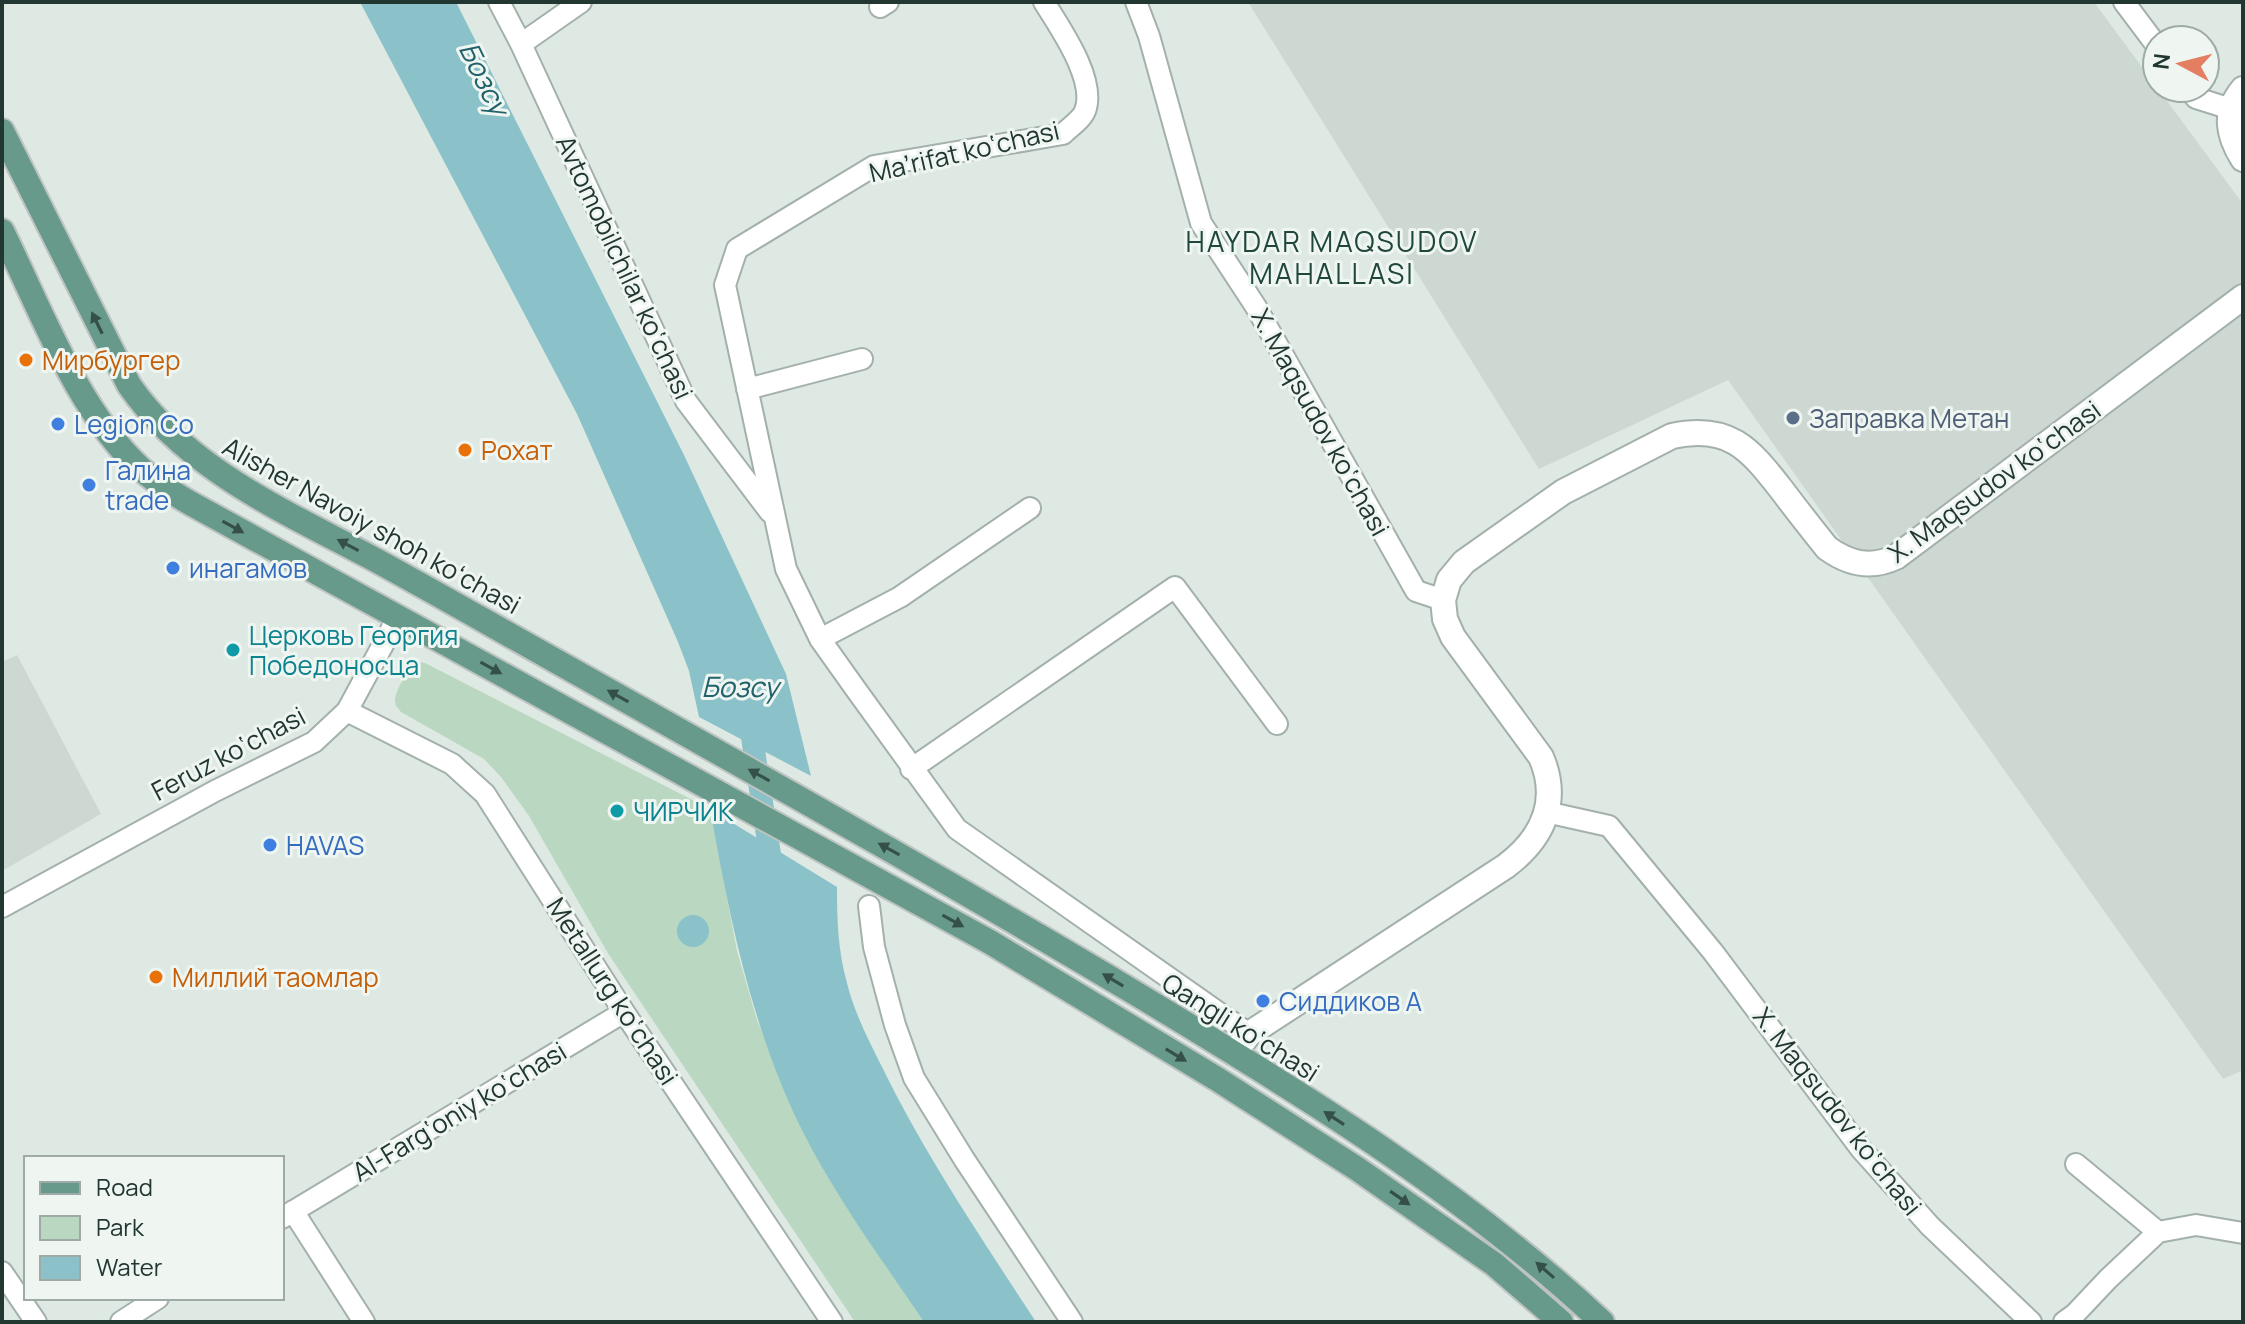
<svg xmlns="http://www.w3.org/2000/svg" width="2245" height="1324" font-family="Manrope,sans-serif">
<rect width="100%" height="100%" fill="#dfe9e4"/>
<path fill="#cdd8d3" d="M1248 2H2094L2243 204V1070L2223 1079 1728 380 1539 469Z
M17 655 101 814 2 871V662Z"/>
<path fill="#bad8c1" d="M419 662 425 663 710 809 737 951 757 1020 825 1172 924 1322H855L609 955 529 816 501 777 484 759 401 712C398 708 395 706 395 701 395 690 409 667 419 662Z"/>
<path fill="#8bc2c9" d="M360 2H456L684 455 786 674 811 776 699 717 689 671 678 642 577 414Z
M710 809 837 887C837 920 838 951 847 983 854 1012 869 1041 882 1067 926 1157 982 1239 1036 1322H924C872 1245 814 1168 780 1081 744 991 727 903 710 809Z
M677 931a16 16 0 1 1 32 0a16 16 0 1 1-32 0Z"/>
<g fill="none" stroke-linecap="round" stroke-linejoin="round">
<path stroke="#8bc2c9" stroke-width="22" d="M749 718 773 874"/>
<defs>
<path id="minor" d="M499 2 521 44 686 401 770 512
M1044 2C1060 28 1097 80 1085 111 1082 119 1070 127 1063 134L874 166 737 249 725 285 786 569 820 639 857 691 957 829 1249 1034
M1136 2 1149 36 1201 223 1256 307 1416 591 1443 600
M2124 2 2157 46
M880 7 888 2
M521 44 581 2
M2188 88 2196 98 2231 109
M747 389 862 359
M820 639 900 597 1030 508
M347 711 452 764 485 794 624 1012 832 1322
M911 769 1175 587 1277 724
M1546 812 1609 826 1713 952 1861 1149 1930 1226 2031 1322
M869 906 874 947 895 1025 914 1078 964 1159 1072 1322
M2 907 215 791 314 742 347 711 398 617
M2076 1164 2158 1232
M293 1211 364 1322
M282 1218 624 1012
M2 1272 36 1322
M121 1322 158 1298
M2064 1322 2075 1314 2108 1279 2158 1232 2196 1225 2243 1233"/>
<path id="tertiary" d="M2243 89C2223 113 2228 135 2243 159
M1234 1053 1249 1034 1506 866C1543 838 1560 801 1541 757L1453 637 1445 619 1443 600 1449 580 1464 562 1563 492 1672 436C1729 424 1749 448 1781 489 1796 509 1811 528 1827 548 1849 564 1871 569 1896 557L2243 297"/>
<path id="primary" d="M2 131 129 385C187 469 282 510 370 557 429 589 488 623 547 656 744 767 941 877 1135 993 1298 1091 1463 1192 1602 1322
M2 231C40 308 77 410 140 468 155 482 173 493 190 503L990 942 1217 1079 1356 1168 1494 1264 1561 1322"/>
</defs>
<use href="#minor" stroke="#a3b0ab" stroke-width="24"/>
<use href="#tertiary" stroke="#a3b0ab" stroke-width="28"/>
<use href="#primary" stroke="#bdc3c1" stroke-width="28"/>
<use href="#minor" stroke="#fff" stroke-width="20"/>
<use href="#tertiary" stroke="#fff" stroke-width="24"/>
<use href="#primary" stroke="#689a8c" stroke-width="24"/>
</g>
<defs><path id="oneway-solid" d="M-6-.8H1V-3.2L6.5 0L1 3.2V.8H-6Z" transform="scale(2)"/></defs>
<g fill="#345048">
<use href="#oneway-solid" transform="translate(97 323) rotate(-116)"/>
<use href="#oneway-solid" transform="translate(233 527) rotate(29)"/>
<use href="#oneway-solid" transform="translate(348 545) rotate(-152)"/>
<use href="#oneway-solid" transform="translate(491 668) rotate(29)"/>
<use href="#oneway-solid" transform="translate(618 696) rotate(-151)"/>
<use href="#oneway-solid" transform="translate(759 775) rotate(-151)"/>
<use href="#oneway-solid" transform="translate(889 849) rotate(-151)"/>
<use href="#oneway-solid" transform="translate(953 921) rotate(29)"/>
<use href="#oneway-solid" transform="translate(1113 980) rotate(-149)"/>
<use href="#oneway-solid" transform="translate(1176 1055) rotate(31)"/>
<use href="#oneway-solid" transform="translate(1334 1118) rotate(-147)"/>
<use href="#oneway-solid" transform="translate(1400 1198) rotate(35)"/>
<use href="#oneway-solid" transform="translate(1545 1270) rotate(-139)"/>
</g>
<g fill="#e8710a" stroke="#eff6f2" stroke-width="3">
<circle cx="26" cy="360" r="8"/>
<circle cx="465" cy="450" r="8"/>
<circle cx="156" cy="977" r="8"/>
</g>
<circle fill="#5c6f8a" stroke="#eff6f2" stroke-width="3" cx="1793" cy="418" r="8"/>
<g fill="#3f7fe0" stroke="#eff6f2" stroke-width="3">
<circle cx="58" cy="424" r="8"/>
<circle cx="89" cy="485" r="8"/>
<circle cx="173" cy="568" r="8"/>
<circle cx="270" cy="845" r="8"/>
<circle cx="1263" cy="1001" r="8"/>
</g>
<g fill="#0f9aa8" stroke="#eff6f2" stroke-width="3">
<circle cx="233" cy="650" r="8"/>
<circle cx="617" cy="811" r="8"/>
</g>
<g text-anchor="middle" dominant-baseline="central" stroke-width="6" stroke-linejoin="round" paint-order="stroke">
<g font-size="26" fill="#223731" stroke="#eff6f2">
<text transform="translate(964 151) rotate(-13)">Maʼrifat ko‘chasi</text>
<text transform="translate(625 267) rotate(65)">Avtomobilchilar ko‘chasi</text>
<text transform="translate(1321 422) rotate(61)">X. Maqsudov ko‘chasi</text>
<text transform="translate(1994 481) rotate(-36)">X. Maqsudov ko‘chasi</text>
<text transform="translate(372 525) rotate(29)">Alisher Navoiy shoh koʻchasi</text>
<text transform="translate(228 753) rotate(-28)">Feruz ko‘chasi</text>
<text transform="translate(613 991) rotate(57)">Metallurg ko‘chasi</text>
<text transform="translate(1241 1027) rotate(32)">Qangli ko‘chasi</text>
<text transform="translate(459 1111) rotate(-31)">Al-Farg‘oniy ko‘chasi</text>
<text transform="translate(1838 1111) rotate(52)">X. Maqsudov ko‘chasi</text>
</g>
<g font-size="26" fill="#c56008" stroke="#eff6f2" text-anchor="start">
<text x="42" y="360">Мирбургер</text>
<text x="481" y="450">Рохат</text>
<text x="172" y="977">Миллий таомлар</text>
</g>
<g font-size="26" fill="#4e5e75" stroke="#eff6f2" text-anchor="start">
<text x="1809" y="418">Заправка Метан</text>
</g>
<g font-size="26" fill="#366cbe" stroke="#eff6f2" text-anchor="start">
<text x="74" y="424">Legion Co</text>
<text x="105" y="470">Галина<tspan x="105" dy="30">trade</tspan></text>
<text x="189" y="568">инагамов</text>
<text x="286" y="845">HAVAS</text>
<text x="1279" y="1001">Сиддиков А</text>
</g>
<g font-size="26" fill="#0d838f" stroke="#eff6f2" text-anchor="start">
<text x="249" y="635">Церковь Георгия<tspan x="249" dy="30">Победоносца</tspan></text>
<text x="633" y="811">ЧИРЧИК</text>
</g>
<g font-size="28" font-style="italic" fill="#22626d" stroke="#eff6f2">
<text transform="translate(485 78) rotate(64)">Бозсу</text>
<text x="740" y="686">Бозсу</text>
</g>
<g font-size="28" letter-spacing="2" fill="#20473c" stroke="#eff6f2">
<text x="1332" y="241">HAYDAR MAQSUDOV<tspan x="1332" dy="32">MAHALLASI</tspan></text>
</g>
</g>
<rect width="2245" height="1324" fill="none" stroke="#223731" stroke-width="8"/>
<rect x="24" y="1156" width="260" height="144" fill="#eff6f2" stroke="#9daaa5" stroke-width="2"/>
<rect x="40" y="1182" width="40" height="12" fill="#689a8c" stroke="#9daaa5" stroke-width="2"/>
<text x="96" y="1196" font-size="24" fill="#223731">Road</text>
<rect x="40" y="1216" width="40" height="24" fill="#bad8c1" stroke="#9daaa5" stroke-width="2"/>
<text x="96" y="1236" font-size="24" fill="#223731">Park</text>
<rect x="40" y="1256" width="40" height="24" fill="#8bc2c9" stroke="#9daaa5" stroke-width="2"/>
<text x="96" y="1276" font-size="24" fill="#223731">Water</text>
<g transform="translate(2181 64) rotate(277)"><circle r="38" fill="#eff6f2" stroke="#9daaa5" stroke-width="2"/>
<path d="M0-6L14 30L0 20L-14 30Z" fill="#e47e61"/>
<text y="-12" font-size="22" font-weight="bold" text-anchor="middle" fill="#223731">N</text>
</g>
</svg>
